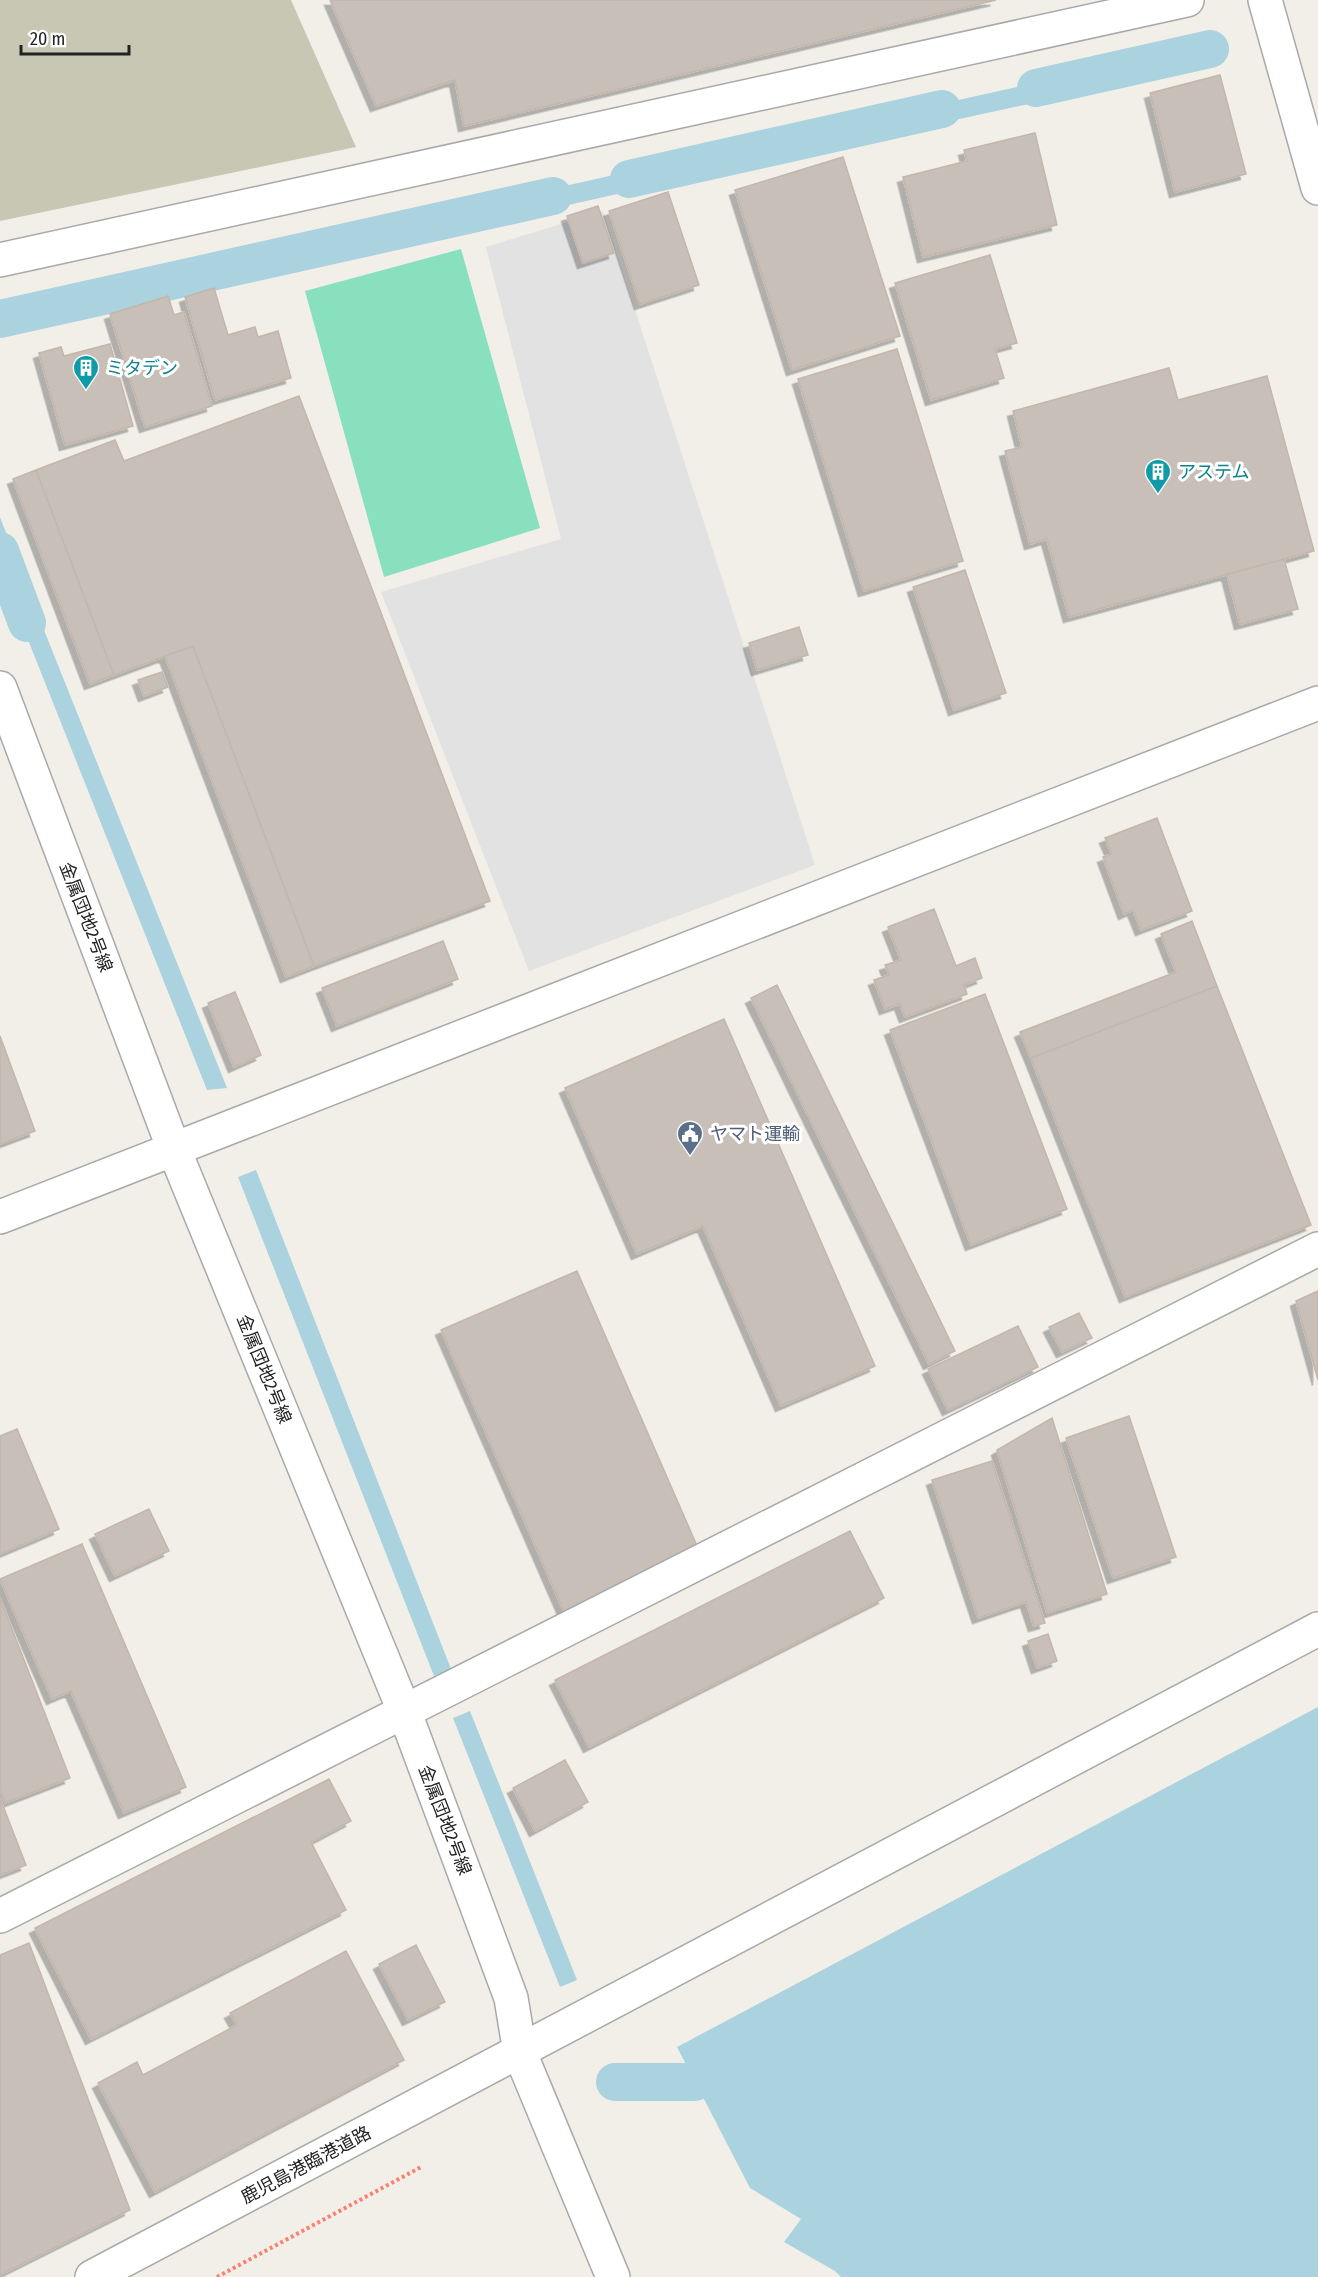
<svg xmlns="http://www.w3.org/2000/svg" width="1318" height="2277" font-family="'Fira Sans Condensed','Noto Sans JP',sans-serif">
<defs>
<filter id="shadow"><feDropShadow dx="-5.5" dy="5.5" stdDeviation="0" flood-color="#0004"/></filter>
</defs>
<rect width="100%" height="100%" fill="#f2efe9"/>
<path fill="#c7c7b4" d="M0 0H291L356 147 0 221Z"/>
<path fill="#88e0be" d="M461 249 540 528 384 577 305 291Z"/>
<path fill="#e2e2e2" d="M603 211 815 865 529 971 381 592 561 539 486 247Z"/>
<path fill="#aad3df" d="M1206 44 1212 65 1143 82 1137 61Z
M1085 72 1089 91 895 133 891 115Z
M845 124 849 142 728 172 723 154Z
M676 161 680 180 506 219 502 200Z
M461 205 465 226 381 245 376 224Z
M342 236 347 257 263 275 258 254Z
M63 298 68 314 0 329V312Z
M0 517 11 546 0 550Z
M20 570 227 1088 207 1090 3 577Z
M256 1170 451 1669 434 1676 238 1177Z
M1318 1707V2277H841L835 2271 784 2242 801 2219 750 2188 677 2047Z
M470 1711 577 1980 560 1987 453 1718Z"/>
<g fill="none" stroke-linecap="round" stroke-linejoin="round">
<path stroke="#aad3df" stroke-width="38" d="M1036 88 1210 49
M629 179 942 109
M0 319 553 196
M0 551 27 623
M615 2082H695"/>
</g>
<path fill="#c7bfb8" stroke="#c4b6ab" stroke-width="1.5" filter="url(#shadow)" d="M330 0H996L464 126 455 80 376 106Z
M1220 75 1246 174 1175 192 1150 93Z
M1035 133 1057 225 923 257 903 177 967 161 964 150Z
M843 157 900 336 792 370 735 190Z
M668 192 699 285 640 304 609 211Z
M598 206 614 253 583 263 567 216Z
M990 255 1017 343 995 349 1004 378 931 400 895 283Z
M214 288 228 335 255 327 258 337 278 331 291 378 215 400 185 297Z
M168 296 174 315 184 312 212 406 145 427 110 314Z
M110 344 133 426 65 445 39 353 61 347 64 356Z
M897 349 963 561 864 591 798 379Z
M1169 368 1178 400 1267 376 1314 551 1069 617 1047 539 1030 544 1005 451 1022 447 1013 411Z
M299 396 490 901 314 966 193 646 114 675 36 470 115 440 124 461Z
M36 470 114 675 90 684 13 479Z
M1284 559 1298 609 1240 624 1227 574Z
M965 570 1006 693 954 710 913 587Z
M799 627 808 655 757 670 749 643Z
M193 646 314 966 286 977 165 656Z
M162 672 168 687 144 696 138 680Z
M1157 818 1192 911 1141 930 1133 910 1124 914 1103 857 1112 854 1105 838Z
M934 909 956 966 975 958 982 978 964 985 967 994 905 1017 900 1004 885 1009 874 980 889 975 885 965 901 960 888 927Z
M1192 921 1217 986 1031 1058 1020 1032 1176 972 1161 934Z
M443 941 458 979 337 1026 322 988Z
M777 985 955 1351 929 1364 751 998Z
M1217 986 1311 1225 1125 1297 1031 1058Z
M235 992 261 1055 234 1067 208 1003Z
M985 994 1067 1209 971 1245 890 1030Z
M724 1019 875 1366 781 1406 703 1226 637 1254 565 1088Z
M0 1036 35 1131 0 1144Z
M577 1271 701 1555 565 1614 441 1330Z
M1318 1291V1380L1296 1301Z
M1079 1313 1092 1338 1062 1352 1049 1327Z
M1018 1326 1038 1367 948 1410 928 1369Z
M1129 1416 1176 1557 1113 1578 1066 1438Z
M1052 1418 1107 1594 1047 1613 997 1450Z
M17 1429 59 1529 0 1554V1436Z
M992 1461 1045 1623 1034 1626 1026 1602 978 1618 932 1480Z
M149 1509 169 1551 115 1576 95 1534Z
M850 1531 884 1598 589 1747 555 1680Z
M82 1544 186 1787 124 1813 71 1691 52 1699 0 1579Z
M0 1598 70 1778 5 1803 0 1788Z
M1048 1634 1057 1661 1037 1668 1028 1641Z
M565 1760 588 1802 535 1831 513 1788Z
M329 1779 351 1821 311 1842 346 1910 91 2039 35 1928Z
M0 1798 26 1865 0 1875Z
M29 1943 130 2210 0 2275V1955Z
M416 1945 445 2002 408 2020 379 1964Z
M346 1951 404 2060 155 2192 98 2083 137 2062 143 2075 237 2025 230 2013Z"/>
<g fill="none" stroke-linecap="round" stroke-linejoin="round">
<defs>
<path id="minor" d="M1265 0 1318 188
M0 260 1187 0
M0 688 173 1147 405 1713 511 1998 520 2053 613 2277
M0 1217 1318 703
M0 1916 1318 1249
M92 2277 1318 1629"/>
</defs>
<use href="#minor" stroke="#a9a9a9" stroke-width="36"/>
<path stroke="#fa8072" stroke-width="4" stroke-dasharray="3 3" stroke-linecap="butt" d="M217 2277 423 2166"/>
<use href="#minor" stroke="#fff" stroke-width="33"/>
</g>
<defs>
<symbol id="building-pin" viewBox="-11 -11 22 30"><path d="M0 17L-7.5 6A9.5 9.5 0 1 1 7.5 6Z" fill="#0f9aa8" stroke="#fff"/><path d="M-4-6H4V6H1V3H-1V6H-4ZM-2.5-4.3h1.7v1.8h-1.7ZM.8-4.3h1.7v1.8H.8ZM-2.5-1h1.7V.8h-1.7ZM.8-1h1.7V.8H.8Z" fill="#fff"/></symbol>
<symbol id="civic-pin" viewBox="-11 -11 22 30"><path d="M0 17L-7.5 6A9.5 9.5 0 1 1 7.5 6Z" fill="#5c6f8a" stroke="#fff"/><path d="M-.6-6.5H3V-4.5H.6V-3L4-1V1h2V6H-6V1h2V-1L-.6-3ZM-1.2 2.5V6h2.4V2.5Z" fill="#fff"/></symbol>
</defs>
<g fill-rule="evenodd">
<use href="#building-pin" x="71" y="353" width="30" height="40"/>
<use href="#building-pin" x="1143" y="457" width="30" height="40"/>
<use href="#civic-pin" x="675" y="1119" width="30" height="40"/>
</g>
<g text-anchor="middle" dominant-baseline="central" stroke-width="6" stroke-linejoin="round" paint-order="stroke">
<g font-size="18" fill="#0d838f" stroke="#fff" text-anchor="start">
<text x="106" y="368">ミタデン</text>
<text x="1178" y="472">アステム</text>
</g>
<g font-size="18" fill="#222" stroke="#fff">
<text transform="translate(86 917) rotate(69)">金属団地2号線</text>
<text transform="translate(264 1369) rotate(68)">金属団地2号線</text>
<text transform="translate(445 1820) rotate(69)">金属団地2号線</text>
<text transform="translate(306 2165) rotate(-28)">鹿児島港臨港道路</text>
</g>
<g font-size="18" fill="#4e5e75" stroke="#fff" text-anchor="start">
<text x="710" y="1134">ヤマト運輸</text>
</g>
</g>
<path d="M21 45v9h108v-9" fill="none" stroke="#222222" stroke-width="3"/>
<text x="30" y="45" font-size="18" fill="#222222" stroke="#ffffff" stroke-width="4.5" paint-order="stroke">20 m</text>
</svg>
